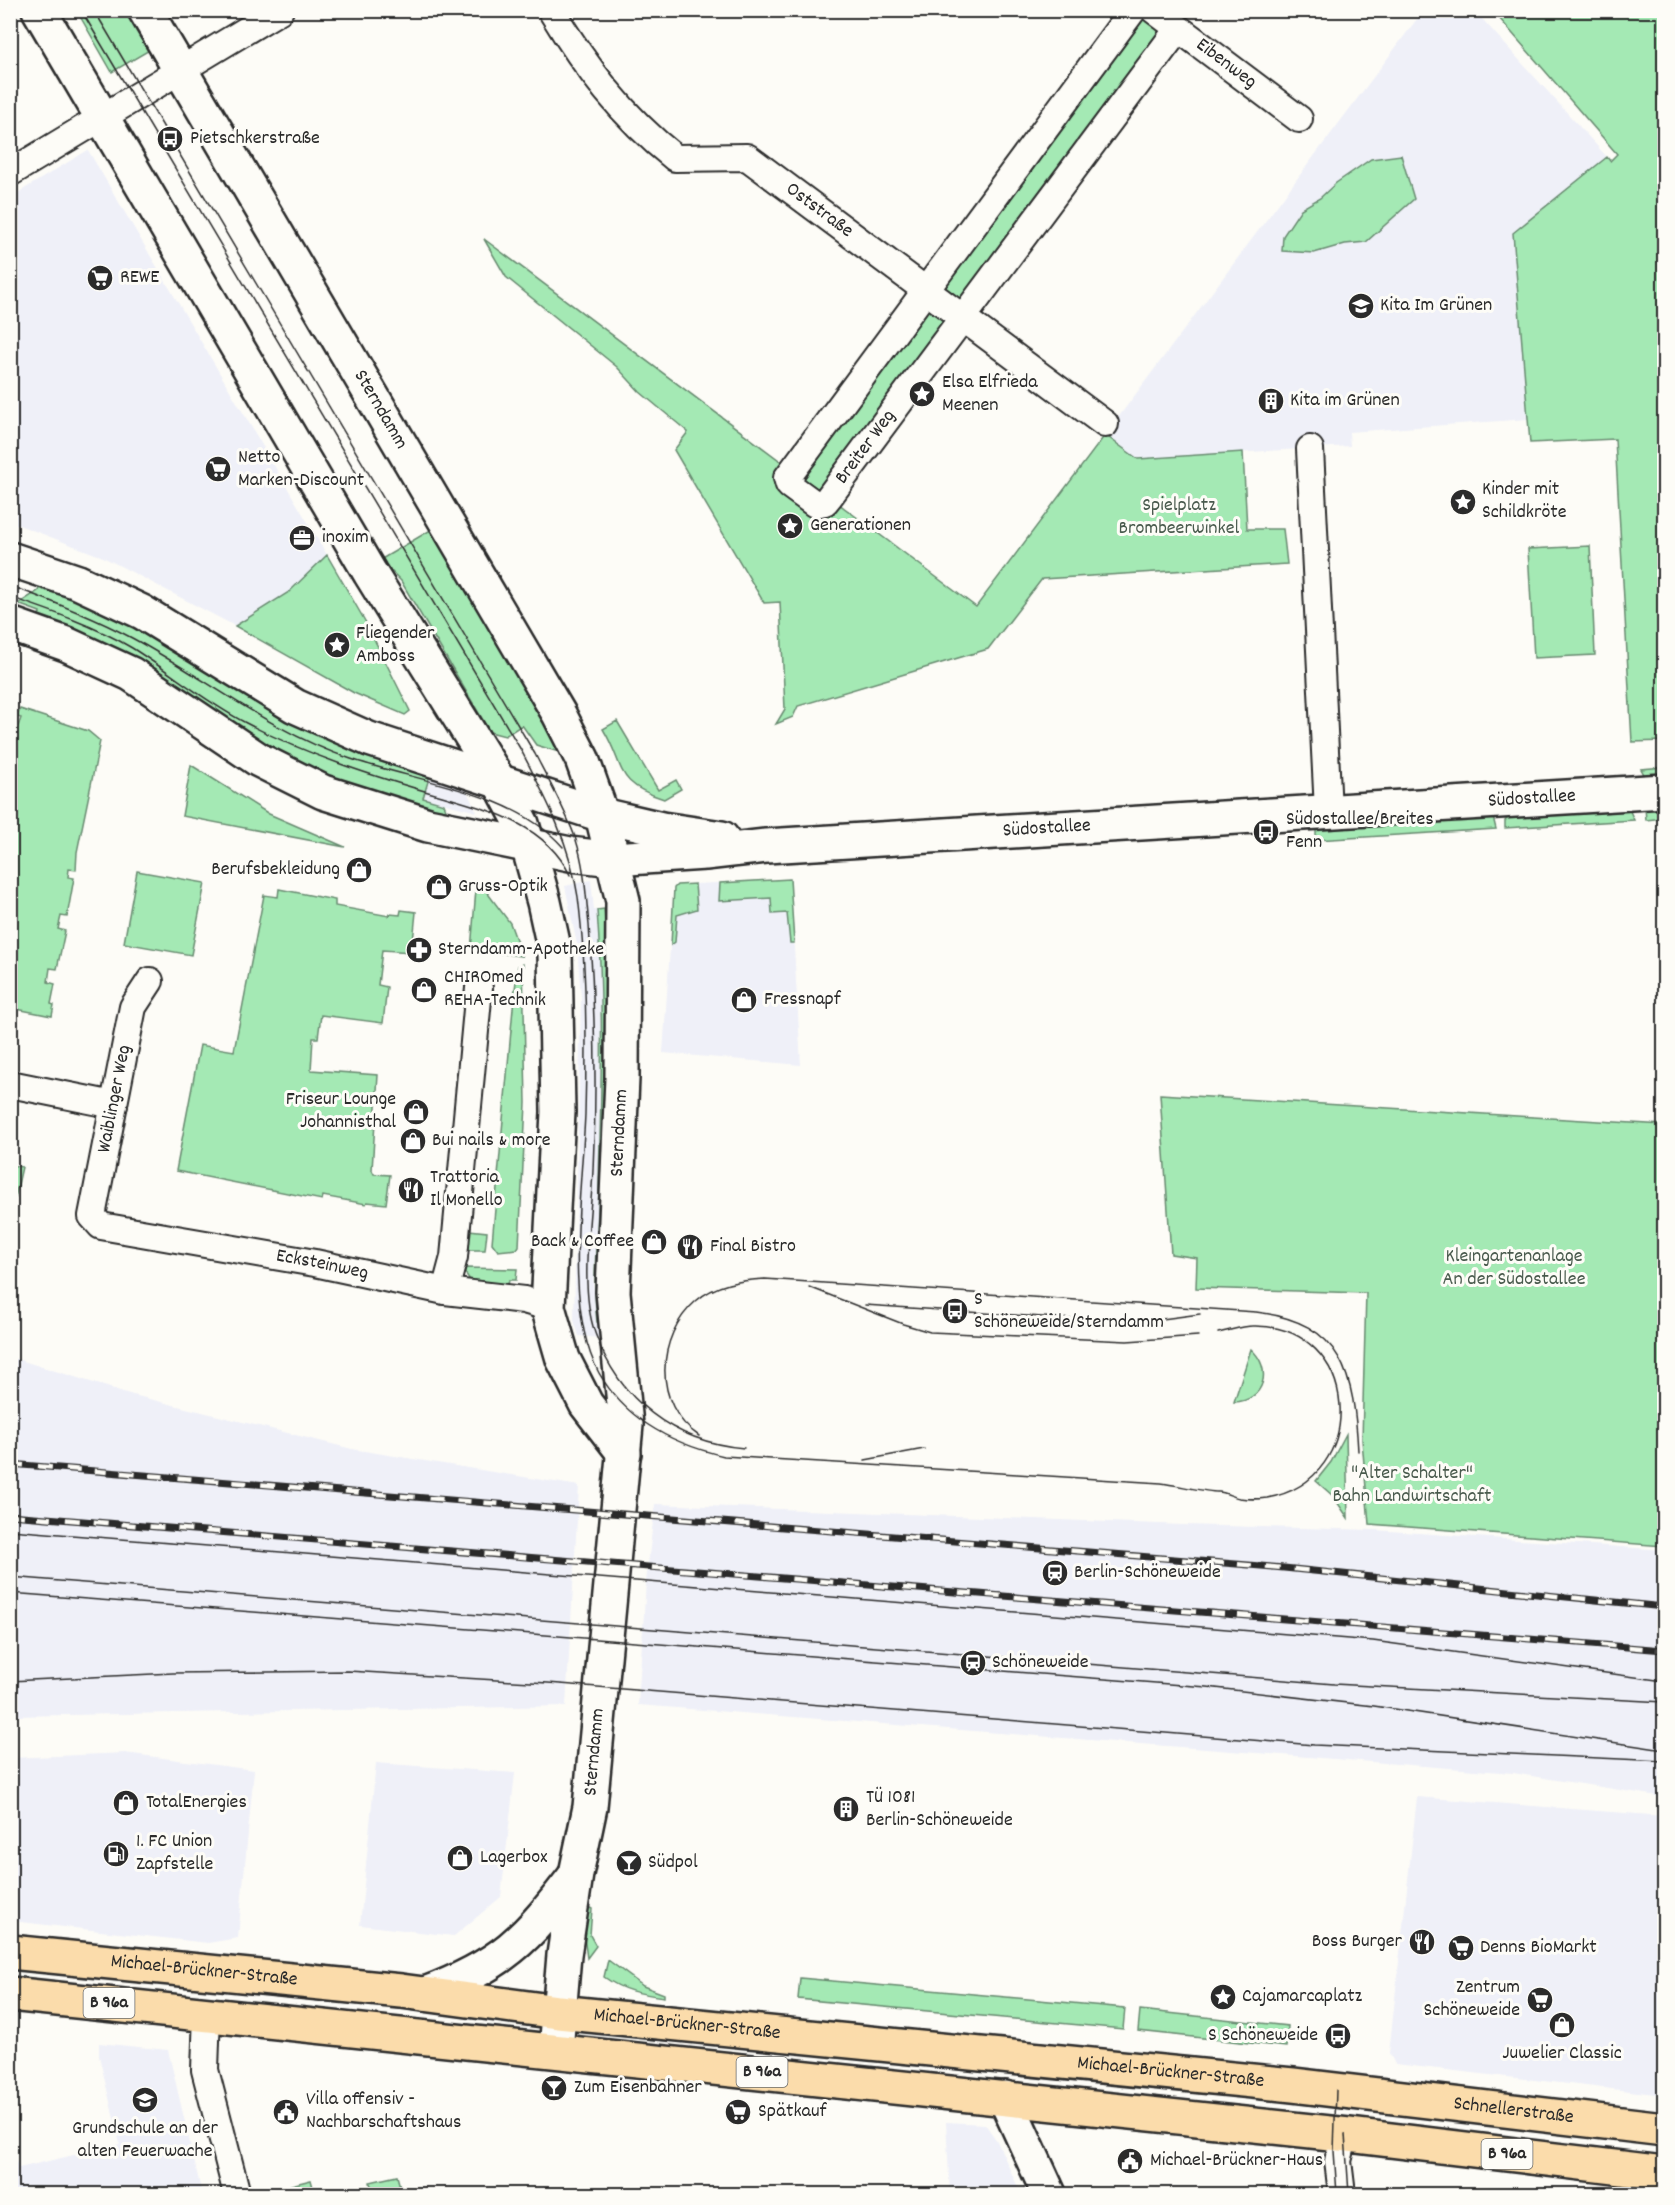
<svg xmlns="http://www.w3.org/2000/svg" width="1675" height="2205" font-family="Dekko,sans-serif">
<rect width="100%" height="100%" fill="#fdfcf7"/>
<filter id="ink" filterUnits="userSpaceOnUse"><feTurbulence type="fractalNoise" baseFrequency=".0167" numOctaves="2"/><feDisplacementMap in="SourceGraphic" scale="12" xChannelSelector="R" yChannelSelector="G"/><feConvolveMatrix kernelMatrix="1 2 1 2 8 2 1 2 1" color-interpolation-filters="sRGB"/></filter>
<g filter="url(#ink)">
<path fill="#eff0f8" d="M1423 11H1475L1607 157 1513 233 1528 419 1349 432 1350 446 1138 459 1105 435Z
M88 150 327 555 289 592 235 626 103 557 11 522V197Z
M429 777 465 788 477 812 423 798Z
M790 879 801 1065 663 1053 674 888 677 885Z
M591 880 594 910H597L601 968 599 1189 593 1284 601 1338 579 1336 574 1320 581 998 577 945 565 886Z
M10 1357 133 1395 352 1449 579 1486 566 1706 11 1716Z
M655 1504 1184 1525 1375 1530 1664 1550V1797L1513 1773 638 1705 646 1582Z
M125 1753 254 1770 238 1938 208 1943 11 1921V1758Z
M376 1763 515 1773 501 1897 454 1936 360 1925Z
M1417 1797 1664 1816V2095L1395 2064 1389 2053Z
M99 2043 168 2050 202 2194H11V2160L15 2159 19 2168 120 2144 99 2056Z
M946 2122 985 2124 997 2141 1021 2194H950Z"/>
<path fill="#a4e9b4" stroke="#688a70" stroke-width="1.5" d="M77 11H137L158 45 112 72Z
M1493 11H1664V741L1632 742 1615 439 1530 443 1513 233 1607 157 1610 161 1617 154Z
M1141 18H1145L1162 31 961 303 942 286Z
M1401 155 1414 199 1366 242 1345 244 1314 253 1282 251 1283 236 1301 209 1320 198 1336 183 1371 159Z
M484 239 787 466 781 476 835 501 976 607 1105 435 1138 459 1243 452 1247 529H1283L1287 564 1042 579 988 649 798 706 793 717 776 724 785 709 780 602 764 603 674 450 688 432 640 392 617 367 506 277Z
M928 306 947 323 821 491 803 478Z
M439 525 572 756 536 745 522 725 505 736 490 732 401 581 380 560Z
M1590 546 1595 655 1534 658 1528 549Z
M327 555 365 621 410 711 405 715 354 693 235 626 289 592Z
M42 580 428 767 434 779 429 778 423 798 444 804 448 815 340 782 285 756 38 617 40 612 18 604 38 591Z
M20 709 88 731 100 741 77 852 76 870 69 869 68 877 74 878 67 917 61 916 58 929 65 931 57 969 50 968 48 982 55 984 51 1004 54 1005 52 1016 11 1008 10 748 21 718 17 717Z
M617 721 658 790 676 780 681 789 664 799C613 783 626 767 603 729Z
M191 765 269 814 345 847 182 816Z
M1664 767V775L1645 776 1641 769Z
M1664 807V818L1646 820 1645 808Z
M1629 809 1634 820 1505 828V821L1509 816Z
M1493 817 1496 829 1316 840V828Z
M137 871 205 883 191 955 124 943Z
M790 879 794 943H790L787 913 772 914 771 898 719 901 720 883Z
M695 884 697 909 677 915 675 942 671 945 674 888 677 885Z
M483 887 510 923 522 956 471 950 476 889Z
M279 889 335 900V906L389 916 390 914 400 915 401 910 416 912 412 952 382 950 378 985 387 987 383 1023 321 1015 318 1038H313L311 1070 378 1075 372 1170 374 1174 390 1175 386 1204 367 1202 366 1204 323 1196 322 1200 176 1171 200 1045 234 1051 264 895 278 897Z
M604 909 609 983 606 1323 597 1322C592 1276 598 1231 599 1185 601 1094 604 1002 597 910Z
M523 964 526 1103 519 1246 517 1249 498 1251 492 1243 514 997 518 966Z
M1160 1094 1664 1125V1546L1369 1524 1362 1440 1366 1293 1196 1288 1197 1258 1171 1254Z
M11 1165 22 1167 15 1198H11Z
M469 1230 487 1232 485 1250H467Z
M464 1268 517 1269 516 1280H509L507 1290 472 1283 463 1270Z
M1251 1349C1273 1369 1265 1401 1234 1402Z
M1346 1434 1348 1518 1333 1496 1316 1481 1331 1462Z
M588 1907 592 1909 590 1935 596 1946 587 1958 584 1937Z
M608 1960 643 1986 664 1994V1997C641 1994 623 1991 604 1977Z
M800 1978 1125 2008 1123 2029 798 1999Z
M1140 2010 1288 2026 1286 2047 1138 2031Z
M397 2176 402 2194H373L370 2182Z
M311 2180 315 2194H293L291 2185Z"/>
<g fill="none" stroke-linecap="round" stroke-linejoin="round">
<defs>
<g id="street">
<path id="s1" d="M551 10C586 68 622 116 675 158L747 157 1105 424"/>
<path id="s2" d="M1133 10 787 478 789 485 815 504 825 502 829 497 1178 29"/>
<path id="s3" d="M1154 10 1299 119"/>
<path d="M10 173 280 10"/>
<path d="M1310 449 1328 811"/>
<path id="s4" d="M150 981 133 1007 92 1216 101 1226 315 1263 445 1291 524 1300 548 1307"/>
<path d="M10 1084 114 1105"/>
<path d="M445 1291 454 1257 479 988"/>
<path d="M207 2013 205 2070 237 2194"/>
<path d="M1342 2194 1338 2161 1345 2134"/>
</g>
<g id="secondary">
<path d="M39 10 370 573 499 781 522 824 544 902 555 952 558 1112 548 1307 563 1359 586 1404 624 1453"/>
<path id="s5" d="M145 10 559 714 582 759 602 815 623 901 622 1078 613 1292 626 1425 590 1807 576 1874 564 1955 556 2050"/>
<path d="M10 559 78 582 142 612 295 706 369 739 602 815 662 829 722 838"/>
<path id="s6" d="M10 624 66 644 131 674 259 760 323 792 428 825 570 854 613 859 705 853 766 846 1664 791"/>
<path d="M425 1994C502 1965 526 1940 575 1876"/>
<path d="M1005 2098 1049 2194"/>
</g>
<g id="primary">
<path id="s7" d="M10 1952 401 1991 558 2012 1293 2085 1664 2129"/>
<path d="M10 1994 1349 2135 1664 2173"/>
</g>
</defs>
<use href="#street" stroke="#2b2b2b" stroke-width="30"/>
<use href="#secondary" stroke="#2b2b2b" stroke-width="38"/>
<use href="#primary" stroke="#2b2b2b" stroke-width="38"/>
<use href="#street" stroke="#fdfcf7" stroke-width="26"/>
<use href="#secondary" stroke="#fdfcf7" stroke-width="33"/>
<use href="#primary" stroke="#fbdcab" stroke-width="33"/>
<path stroke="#2b2b2b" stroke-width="1.5" d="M81 10 521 750C546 798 570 843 578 897 587 968 587 1043 585 1114 582 1189 563 1308 599 1373 626 1421 673 1444 724 1456L1161 1483C1176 1485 1213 1493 1218 1492 1223 1491 1233 1497 1239 1498 1247 1499 1259 1499 1267 1498 1372 1479 1361 1324 1253 1326 1242 1326 1229 1331 1218 1333
M94 10 535 754C549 782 566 810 576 840 585 868 586 897 589 925 595 1007 597 1088 593 1170 591 1219 579 1287 595 1333 619 1400 673 1442 744 1448
M10 586C52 601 93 617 132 638 206 678 271 732 351 759 419 782 515 792 563 847
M10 597C51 611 95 626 132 648 170 672 206 702 246 723 309 756 375 777 442 796 490 810 546 825 570 875
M809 1287 903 1324 930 1332 1127 1341 1198 1336
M865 1305 1132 1323 1200 1314
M699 1436C652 1405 656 1336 696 1301 715 1284 741 1280 765 1279L1256 1312C1344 1322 1354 1376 1358 1451
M865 1460 924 1449
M10 1530 1373 1641 1664 1681
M10 1577 1334 1684 1664 1702
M10 1593 1207 1687 1374 1706 1664 1750
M10 1681 173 1673 348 1671 548 1683 1314 1745 1664 1761
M1336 2090 1334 2151 1337 2194
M1345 2134 1349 2194"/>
<defs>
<path id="rail" d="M10 1464 1284 1568 1664 1607
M10 1515 1664 1650"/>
</defs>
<use href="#rail" stroke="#2b2b2b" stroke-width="7"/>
<use href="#rail" stroke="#fdfcf7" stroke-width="4.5" stroke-dasharray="14" stroke-linecap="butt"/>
</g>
</g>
<defs>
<symbol id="bus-disc" viewBox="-11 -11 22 22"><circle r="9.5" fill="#2b2b2b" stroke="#fdfcf7"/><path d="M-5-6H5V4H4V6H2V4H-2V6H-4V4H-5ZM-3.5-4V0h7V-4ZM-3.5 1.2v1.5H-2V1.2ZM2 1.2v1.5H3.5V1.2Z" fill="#fff"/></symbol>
<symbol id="supermarket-disc" viewBox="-11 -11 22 22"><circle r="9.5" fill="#2b2b2b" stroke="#fdfcf7"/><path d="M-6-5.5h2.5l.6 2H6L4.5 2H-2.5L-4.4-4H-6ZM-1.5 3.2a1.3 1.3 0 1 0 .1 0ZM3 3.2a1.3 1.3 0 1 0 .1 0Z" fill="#fff"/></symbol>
<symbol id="school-disc" viewBox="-11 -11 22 22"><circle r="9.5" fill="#2b2b2b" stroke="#fdfcf7"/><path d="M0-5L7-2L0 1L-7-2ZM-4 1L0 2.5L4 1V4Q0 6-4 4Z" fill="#fff"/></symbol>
<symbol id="sight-disc" viewBox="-11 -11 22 22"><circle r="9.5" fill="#2b2b2b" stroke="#fdfcf7"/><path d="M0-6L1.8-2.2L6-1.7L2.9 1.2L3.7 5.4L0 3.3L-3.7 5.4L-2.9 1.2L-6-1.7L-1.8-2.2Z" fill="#fff"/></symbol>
<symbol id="building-disc" viewBox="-11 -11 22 22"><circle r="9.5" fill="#2b2b2b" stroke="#fdfcf7"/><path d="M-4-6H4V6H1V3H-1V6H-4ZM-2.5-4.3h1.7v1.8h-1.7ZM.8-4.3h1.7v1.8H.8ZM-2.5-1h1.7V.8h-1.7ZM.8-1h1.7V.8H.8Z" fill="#fff"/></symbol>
<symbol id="office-disc" viewBox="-11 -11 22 22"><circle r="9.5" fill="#2b2b2b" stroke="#fdfcf7"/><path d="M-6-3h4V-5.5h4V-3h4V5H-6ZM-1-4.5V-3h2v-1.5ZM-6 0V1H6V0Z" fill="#fff"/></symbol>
<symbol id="shop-disc" viewBox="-11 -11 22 22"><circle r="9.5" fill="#2b2b2b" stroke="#fdfcf7"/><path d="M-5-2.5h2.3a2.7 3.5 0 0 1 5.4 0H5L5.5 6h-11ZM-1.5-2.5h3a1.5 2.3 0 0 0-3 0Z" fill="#fff"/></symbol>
<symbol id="pharmacy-disc" viewBox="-11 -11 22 22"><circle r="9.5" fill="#2b2b2b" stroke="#fdfcf7"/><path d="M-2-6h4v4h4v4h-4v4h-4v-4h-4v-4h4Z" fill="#fff"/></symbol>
<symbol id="restaurant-disc" viewBox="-11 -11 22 22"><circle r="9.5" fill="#2b2b2b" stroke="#fdfcf7"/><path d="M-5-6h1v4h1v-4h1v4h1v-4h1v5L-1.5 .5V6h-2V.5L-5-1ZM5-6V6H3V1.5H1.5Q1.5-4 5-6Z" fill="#fff"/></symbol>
<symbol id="station-disc" viewBox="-11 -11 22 22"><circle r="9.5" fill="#2b2b2b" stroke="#fdfcf7"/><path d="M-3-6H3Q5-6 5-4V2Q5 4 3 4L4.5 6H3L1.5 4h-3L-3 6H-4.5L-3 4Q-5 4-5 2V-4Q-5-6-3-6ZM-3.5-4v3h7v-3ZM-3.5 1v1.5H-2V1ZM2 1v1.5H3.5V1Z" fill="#fff"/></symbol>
<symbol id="fuel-disc" viewBox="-11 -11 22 22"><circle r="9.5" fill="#2b2b2b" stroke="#fdfcf7"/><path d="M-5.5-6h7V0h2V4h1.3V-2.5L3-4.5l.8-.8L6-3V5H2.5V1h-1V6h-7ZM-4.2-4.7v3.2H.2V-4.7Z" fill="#fff"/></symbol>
<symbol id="bar-disc" viewBox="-11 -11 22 22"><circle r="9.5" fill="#2b2b2b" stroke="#fdfcf7"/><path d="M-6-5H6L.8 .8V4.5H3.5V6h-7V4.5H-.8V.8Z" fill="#fff"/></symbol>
<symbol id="civic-disc" viewBox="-11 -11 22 22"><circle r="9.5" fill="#2b2b2b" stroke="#fdfcf7"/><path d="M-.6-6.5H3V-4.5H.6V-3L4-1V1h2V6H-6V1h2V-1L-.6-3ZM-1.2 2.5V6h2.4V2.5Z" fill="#fff"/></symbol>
</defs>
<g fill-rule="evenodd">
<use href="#bus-disc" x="155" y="124" width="30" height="30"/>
<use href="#supermarket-disc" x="85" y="263" width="30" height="30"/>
<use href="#school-disc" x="1346" y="291" width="30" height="30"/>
<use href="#sight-disc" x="907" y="379" width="30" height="30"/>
<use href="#building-disc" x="1256" y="386" width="30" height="30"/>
<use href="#supermarket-disc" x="203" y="454" width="30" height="30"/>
<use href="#sight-disc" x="1448" y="487" width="30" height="30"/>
<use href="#sight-disc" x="775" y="511" width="30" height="30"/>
<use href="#office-disc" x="287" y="523" width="30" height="30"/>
<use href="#sight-disc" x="322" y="630" width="30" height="30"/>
<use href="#bus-disc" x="1251" y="817" width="30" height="30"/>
<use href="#shop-disc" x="344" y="855" width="30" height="30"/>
<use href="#shop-disc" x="424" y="872" width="30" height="30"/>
<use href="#pharmacy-disc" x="404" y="935" width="30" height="30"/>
<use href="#shop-disc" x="409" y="975" width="30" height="30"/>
<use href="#shop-disc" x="729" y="985" width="30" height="30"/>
<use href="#shop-disc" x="401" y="1097" width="30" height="30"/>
<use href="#shop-disc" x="398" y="1126" width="30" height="30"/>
<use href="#restaurant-disc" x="396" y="1175" width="30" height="30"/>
<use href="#shop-disc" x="639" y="1227" width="30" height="30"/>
<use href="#restaurant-disc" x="675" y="1232" width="30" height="30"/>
<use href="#bus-disc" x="940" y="1296" width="30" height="30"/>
<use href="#station-disc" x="1040" y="1558" width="30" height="30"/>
<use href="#station-disc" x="958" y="1648" width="30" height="30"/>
<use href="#shop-disc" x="111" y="1788" width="30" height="30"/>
<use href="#building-disc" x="831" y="1794" width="30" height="30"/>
<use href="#fuel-disc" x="101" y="1839" width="30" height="30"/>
<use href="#shop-disc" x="445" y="1843" width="30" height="30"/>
<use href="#bar-disc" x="614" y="1848" width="30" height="30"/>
<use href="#restaurant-disc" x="1407" y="1927" width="30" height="30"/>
<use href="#supermarket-disc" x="1446" y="1933" width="30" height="30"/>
<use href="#sight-disc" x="1208" y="1982" width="30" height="30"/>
<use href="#supermarket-disc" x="1525" y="1985" width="30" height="30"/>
<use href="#shop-disc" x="1547" y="2010" width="30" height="30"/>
<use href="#bus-disc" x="1323" y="2021" width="30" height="30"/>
<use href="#bar-disc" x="539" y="2073" width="30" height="30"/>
<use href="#school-disc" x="130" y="2085" width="30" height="30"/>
<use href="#civic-disc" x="271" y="2097" width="30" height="30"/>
<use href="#supermarket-disc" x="723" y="2097" width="30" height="30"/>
<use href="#civic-disc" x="1115" y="2146" width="30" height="30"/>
</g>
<g text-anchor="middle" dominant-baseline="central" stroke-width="6" stroke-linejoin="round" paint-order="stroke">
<g fill="#fdfcf7" stroke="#6a6a68" stroke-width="1.5">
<rect x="83.5" y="1988" width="51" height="30" rx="4.5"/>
<rect x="736.5" y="2057" width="51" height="30" rx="4.5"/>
<rect x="1481.5" y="2139" width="51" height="30" rx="4.5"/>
</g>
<g font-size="18" font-weight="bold" fill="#2b2b2b">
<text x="109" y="2003">B 96a</text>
<text x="762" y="2072">B 96a</text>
<text x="1507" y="2154">B 96a</text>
</g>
<g font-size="20" fill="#2b2b2b" stroke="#fdfcf7">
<text stroke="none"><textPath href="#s3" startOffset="90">Eibenweg</textPath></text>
<text stroke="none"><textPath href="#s1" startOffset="356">Oststraße</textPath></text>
<text stroke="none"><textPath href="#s5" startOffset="464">Sterndamm</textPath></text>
<text stroke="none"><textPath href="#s2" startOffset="700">Breiter Weg</textPath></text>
<text stroke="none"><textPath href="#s6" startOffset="1576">Südostallee</textPath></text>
<text stroke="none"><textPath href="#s6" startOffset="1090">Südostallee</textPath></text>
<text transform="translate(115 1099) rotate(-79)">Waiblinger Weg</text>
<text transform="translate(620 1133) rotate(-87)">Sterndamm</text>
<text stroke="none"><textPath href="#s4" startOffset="482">Ecksteinweg</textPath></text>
<text transform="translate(595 1752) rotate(-85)">Sterndamm</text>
<text stroke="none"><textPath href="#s7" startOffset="195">Michael-Brückner-Straße</textPath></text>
<text stroke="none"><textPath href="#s7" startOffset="681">Michael-Brückner-Straße</textPath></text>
<text stroke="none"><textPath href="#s7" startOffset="1167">Michael-Brückner-Straße</textPath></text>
<text stroke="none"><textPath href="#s7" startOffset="1512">Schnellerstraße</textPath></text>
</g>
<g font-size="20" fill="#2b2b2b" stroke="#fdfcf7" text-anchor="start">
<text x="190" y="139">Pietschkerstraße</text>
<text x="120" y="278">REWE</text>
<text x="1380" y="306">Kita Im Grünen</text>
<text x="942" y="383">Elsa Elfrieda<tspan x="942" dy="23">Meenen</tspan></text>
<text x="1290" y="401">Kita im Grünen</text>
<text x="238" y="458">Netto<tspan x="238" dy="23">Marken-Discount</tspan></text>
<text x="1482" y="490">Kinder mit<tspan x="1482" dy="23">Schildkröte</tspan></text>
<text x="810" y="526">Generationen</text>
<text x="322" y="538">inoxim</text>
<text x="356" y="634">Fliegender<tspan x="356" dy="23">Amboss</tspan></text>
<text x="1286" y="820">Südostallee/Breites<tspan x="1286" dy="23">Fenn</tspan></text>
<text x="340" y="870" text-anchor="end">Berufsbekleidung</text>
<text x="458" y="887">Gruss-Optik</text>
<text x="438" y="950">Sterndamm-Apotheke</text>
<text x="444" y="978">CHIROmed<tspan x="444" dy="23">REHA-Technik</tspan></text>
<text x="764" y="1000">Fressnapf</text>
<text x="396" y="1100" text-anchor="end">Friseur Lounge<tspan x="396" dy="23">Johannisthal</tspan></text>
<text x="432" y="1141">Bui nails &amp; more</text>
<text x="430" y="1178">Trattoria<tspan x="430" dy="23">Il Monello</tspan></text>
<text x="634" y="1242" text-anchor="end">Back &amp; Coffee</text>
<text x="710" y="1247">Final Bistro</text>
<text x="974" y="1300">S<tspan x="974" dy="23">Schöneweide/Sterndamm</tspan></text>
<text x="1074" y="1573">Berlin-Schöneweide</text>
<text x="992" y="1663">Schöneweide</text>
<text x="866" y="1798">TÜ 1081<tspan x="866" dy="23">Berlin-Schöneweide</tspan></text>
<text x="146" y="1803">TotalEnergies</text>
<text x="136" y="1842">1. FC Union<tspan x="136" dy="23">Zapfstelle</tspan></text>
<text x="480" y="1858">Lagerbox</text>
<text x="648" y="1863">Südpol</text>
<text x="1402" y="1942" text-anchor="end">Boss Burger</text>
<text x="1480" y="1948">Denns BioMarkt</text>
<text x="1520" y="1988" text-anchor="end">Zentrum<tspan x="1520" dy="23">Schöneweide</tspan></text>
<text x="1242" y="1997">Cajamarcaplatz</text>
<text x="1318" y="2036" text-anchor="end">S Schöneweide</text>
<text x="1562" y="2054" text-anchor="middle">Juwelier Classic</text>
<text x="574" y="2088">Zum Eisenbahner</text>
<text x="306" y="2100">Villa offensiv -<tspan x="306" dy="23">Nachbarschaftshaus</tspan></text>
<text x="758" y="2112">Spätkauf</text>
<text x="145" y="2129" text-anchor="middle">Grundschule an der<tspan x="145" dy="23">alten Feuerwache</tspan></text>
<text x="1150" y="2161">Michael-Brückner-Haus</text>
</g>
<g font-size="20" fill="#495a4d" stroke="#fdfcf7">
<text x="1179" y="506">Spielplatz<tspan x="1179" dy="23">Brombeerwinkel</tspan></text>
<text x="1514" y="1257">Kleingartenanlage<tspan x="1514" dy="23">An der Südostallee</tspan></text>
<text x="1412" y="1474">"Alter Schalter"<tspan x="1412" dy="23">Bahn Landwirtschaft</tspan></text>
</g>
</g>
<rect width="1675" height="2205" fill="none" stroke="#fdfcf7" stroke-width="36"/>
<rect x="18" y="18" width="1639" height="2169" fill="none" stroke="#2b2b2b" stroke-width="2" filter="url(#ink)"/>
</svg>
